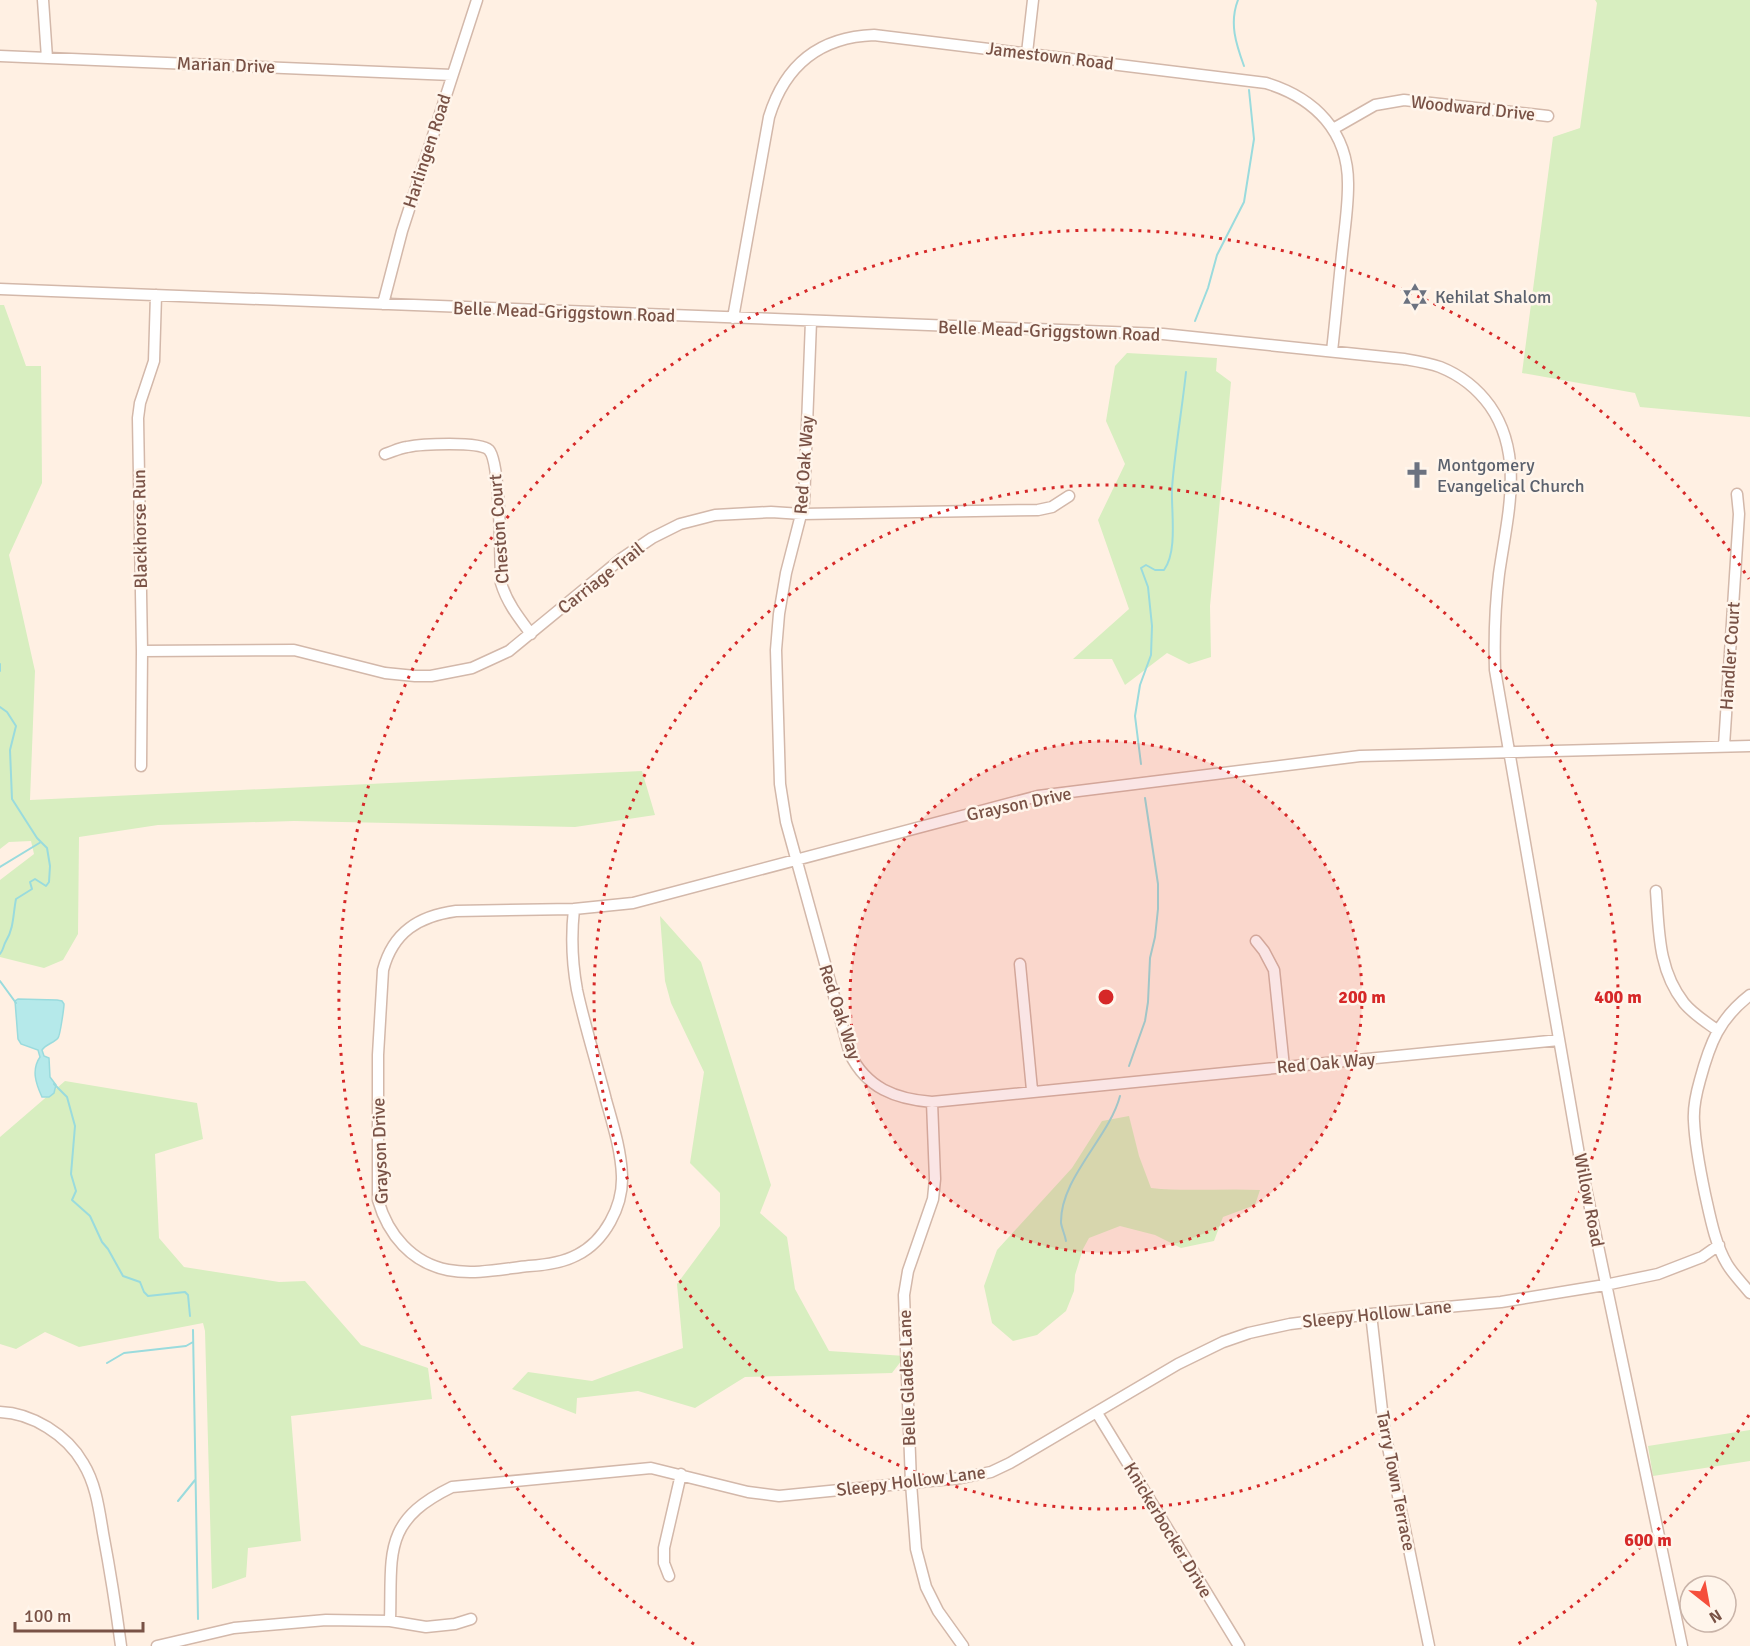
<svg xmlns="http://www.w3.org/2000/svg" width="1750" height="1646" font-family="Signika,sans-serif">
<rect width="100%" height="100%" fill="#fff0e3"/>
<path fill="#d8eec0" d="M1595 0H1750V417L1640 407 1635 393 1522 373 1553 137 1580 128 1597 3Z
M0 305H4L26 366H41L42 483 9 555 35 671 30 800 642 771 655 815 575 827 294 821 158 825 79 837 78 934 63 960 44 968 0 957V880L34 854 31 841 9 842 0 849Z
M1127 353 1217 358 1216 371 1231 382 1210 606 1211 657 1189 664 1167 653 1125 685 1112 659H1073L1129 609 1098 520 1125 464 1106 421 1115 366Z
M660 916 701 962 771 1185 760 1213 787 1237 795 1289 829 1351 905 1356 892 1373 745 1377 695 1408 638 1391 577 1398 576 1414 512 1389 528 1372 592 1381 683 1348 677 1284 720 1226V1193L690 1163 704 1072 671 1003 665 981Z
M65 1081 197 1103 203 1139 155 1154 159 1238 184 1267 279 1282 305 1281 361 1345 428 1368 432 1399 291 1416 301 1541 248 1548 246 1577 212 1589 205 1331 203 1323 79 1347 45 1332 16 1349 0 1344V1137Z
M1129 1116 1139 1156 1151 1188C1187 1192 1223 1188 1260 1190L1255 1205 1223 1217 1214 1241 1181 1248 1155 1235 1120 1226 1089 1238 1083 1249 1075 1275 1074 1291 1066 1311 1037 1335 1013 1341 992 1323 984 1286 997 1250 1072 1168 1102 1121Z
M1750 1430V1461L1653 1476 1648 1446Z"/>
<path fill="#b5e9ea" stroke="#9adbdd" stroke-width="1.5" d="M18 999 57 1000 62 1001 64 1004C64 1008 60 1036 58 1038 54 1043 46 1044 42 1050L44 1056 49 1058 50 1077 56 1085 54 1093 49 1097H42C36 1084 31 1070 40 1057L38 1050 21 1044 18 1039 15 1001Z"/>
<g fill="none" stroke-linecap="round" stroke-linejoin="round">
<path stroke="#9adbdd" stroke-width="2" d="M1238 0C1229 23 1236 44 1244 66
M1195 321 1208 288 1217 255 1244 202 1254 139 1249 90
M0 664V671
M0 707 7 712 16 726 10 750 12 799 37 838 47 848 50 866 49 882 46 886 35 879 30 882 32 889 16 899C13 914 14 928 6 941 3 946 4 949 0 954
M1141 764 1135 716 1140 685 1151 655 1152 626 1148 587 1141 568 1146 565 1155 570H1164C1178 551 1171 511 1172 488 1175 449 1182 410 1186 372
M0 867 41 842
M0 981 16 1003
M1129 1066 1145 1021 1148 1002 1150 958 1155 937 1158 909V884L1145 798
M54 1084 67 1097 75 1126 71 1174 76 1191 72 1200 90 1216 102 1242 108 1249 123 1276 140 1282 144 1292 148 1296 185 1292 188 1295 190 1316
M1066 1241C1065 1235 1062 1229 1061 1223 1060 1178 1109 1138 1120 1096
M193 1330 198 1619
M107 1363 124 1353 186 1346 193 1342
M178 1501 195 1480"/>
<defs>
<path id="minor" d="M43 0 47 58
M1027 53 1033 0
M0 56 452 75
M1333 129 1375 105 1404 100 1548 116
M0 289 1163 334 1404 359C1416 361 1429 363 1440 367 1460 375 1477 388 1490 406 1525 456 1507 517 1499 574 1495 606 1494 637 1495 670L1580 1160 1682 1646
M383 304 402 231 477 0
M733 318 769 117C785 65 819 37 874 35L1266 83C1315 98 1349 132 1348 186 1348 206 1345 226 1343 245 1339 280 1336 316 1332 351
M811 321 804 503 786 573 779 614 776 650 780 784 786 822 850 1054C867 1088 895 1099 932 1102L1559 1040
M385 454C392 452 399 448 407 447 421 444 479 441 489 450 501 463 500 560 501 583 507 603 519 618 531 634
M142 651 294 650 385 673 415 676H431L472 668 509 651 621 559 652 538 680 524 715 515 771 512 802 514 1038 510 1052 507 1069 496
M1724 746 1739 514 1737 494
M141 766 142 651 138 418 140 403 154 361 156 295
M1656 891C1659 931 1658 970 1684 1003 1693 1014 1706 1022 1717 1030
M574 909 633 903 1038 796 1360 756 1750 746
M574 909C571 936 572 963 577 990 585 1027 597 1064 606 1100 613 1125 621 1150 622 1176 623 1206 605 1241 577 1255 562 1263 546 1265 529 1266 502 1269 474 1275 448 1270 412 1263 388 1235 378 1200V1055L383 970C393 932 419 916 456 911Z
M1256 941 1264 951 1274 970 1284 1067
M1020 964 1032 1090
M1750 995C1719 1019 1710 1043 1700 1080 1696 1094 1693 1107 1694 1121 1695 1145 1700 1170 1705 1194 1710 1216 1715 1244 1727 1264 1733 1274 1742 1283 1750 1293
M932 1102 935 1179 933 1199 908 1271 904 1295 911 1483 916 1549 926 1587 938 1611 963 1646
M1371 1314 1384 1428 1429 1646
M0 1412C32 1413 67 1435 83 1463 96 1484 99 1509 103 1533 110 1570 116 1608 121 1646
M1097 1413 1239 1646
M669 1576 664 1563V1548L681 1474
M390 1621C392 1553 382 1521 452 1487L651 1468 748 1492 779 1496 961 1478 991 1472 1010 1463 1178 1364 1223 1342 1249 1333 1290 1324 1371 1314 1501 1302 1605 1285 1658 1274 1702 1257 1719 1245
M157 1646 234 1628 326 1620 390 1621 426 1627 455 1624 471 1619"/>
</defs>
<use href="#minor" stroke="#d3b8aa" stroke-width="13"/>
<use href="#minor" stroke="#fff" stroke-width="10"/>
</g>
<circle cx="1106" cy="997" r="256" fill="#d62828" fill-opacity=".12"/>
<g fill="none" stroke="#d62828" stroke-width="3" stroke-dasharray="3 6">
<circle cx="1106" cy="997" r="256"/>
<circle cx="1106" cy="997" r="512"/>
<path d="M1749 1415A767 767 0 0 1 1518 1644M694 1644A767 767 0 1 1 1749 579"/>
</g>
<defs>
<symbol id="synagogue-bare" viewBox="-9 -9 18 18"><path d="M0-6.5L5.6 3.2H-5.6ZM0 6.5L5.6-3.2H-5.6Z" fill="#6b7280" stroke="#fff5eb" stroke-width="2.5" paint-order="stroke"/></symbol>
<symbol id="church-bare" viewBox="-9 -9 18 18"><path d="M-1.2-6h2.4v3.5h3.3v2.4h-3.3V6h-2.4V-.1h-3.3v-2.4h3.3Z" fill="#6b7280" stroke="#fff5eb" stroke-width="2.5" paint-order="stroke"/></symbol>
</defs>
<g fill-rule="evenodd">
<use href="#synagogue-bare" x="1396" y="278" width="38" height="38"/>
<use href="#church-bare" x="1398" y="456" width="38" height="38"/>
</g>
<g text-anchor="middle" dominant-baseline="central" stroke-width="5" stroke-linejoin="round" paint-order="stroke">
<g font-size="18" fill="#795246" stroke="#fff5eb">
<text transform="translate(1050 56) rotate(7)">Jamestown Road</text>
<text transform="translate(226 65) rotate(2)">Marian Drive</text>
<text transform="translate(1473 108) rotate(6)">Woodward Drive</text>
<text transform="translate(427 151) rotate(-72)">Harlingen Road</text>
<text transform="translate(564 312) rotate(2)">Belle Mead-Griggstown Road</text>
<text transform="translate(1049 331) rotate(2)">Belle Mead-Griggstown Road</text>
<text transform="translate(804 465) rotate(-86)">Red Oak Way</text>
<text transform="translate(140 529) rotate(-91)">Blackhorse Run</text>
<text transform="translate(499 529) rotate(-94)">Cheston Court</text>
<text transform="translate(601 578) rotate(-38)">Carriage Trail</text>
<text transform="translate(1730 656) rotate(-86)">Handler Court</text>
<text transform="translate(1019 804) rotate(-12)">Grayson Drive</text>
<text transform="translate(840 1012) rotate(72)">Red Oak Way</text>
<text transform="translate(1326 1063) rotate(-5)">Red Oak Way</text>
<text transform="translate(380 1151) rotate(-92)">Grayson Drive</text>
<text transform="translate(1589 1200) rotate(79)">Willow Road</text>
<text transform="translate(1377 1314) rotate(-6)">Sleepy Hollow Lane</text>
<text transform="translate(907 1378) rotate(-92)">Belle Glades Lane</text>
<text transform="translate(911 1481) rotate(-7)">Sleepy Hollow Lane</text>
<text transform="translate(1396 1481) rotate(79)">Tarry Town Terrace</text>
<text transform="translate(1168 1530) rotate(59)">Knickerbocker Drive</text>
</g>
<g font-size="18" fill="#5b616d" stroke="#fff5eb" text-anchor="start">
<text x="1435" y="297">Kehilat Shalom</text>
<text x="1437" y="465">Montgomery<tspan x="1437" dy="21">Evangelical Church</tspan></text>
</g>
</g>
<circle cx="1106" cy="997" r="9" fill="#d62828" stroke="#fff5eb" stroke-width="3"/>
<g font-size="18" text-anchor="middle" font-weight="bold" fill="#d62828" stroke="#fff5eb" stroke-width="5" stroke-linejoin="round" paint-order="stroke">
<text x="1362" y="1003">200 m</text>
<text x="1618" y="1003">400 m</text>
<text x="1648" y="1546">600 m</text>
</g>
<g transform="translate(1708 1604) rotate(149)"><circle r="28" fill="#fff5eb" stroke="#c9b4a9" stroke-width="1.5"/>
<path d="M0-4.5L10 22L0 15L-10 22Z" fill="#f54e3b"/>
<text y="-9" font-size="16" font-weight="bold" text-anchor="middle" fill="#795246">N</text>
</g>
<path d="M15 1622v9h128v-9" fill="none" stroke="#795246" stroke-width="3"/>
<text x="24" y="1622" font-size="18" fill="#795246" stroke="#fff5eb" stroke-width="4.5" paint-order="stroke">100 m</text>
</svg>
